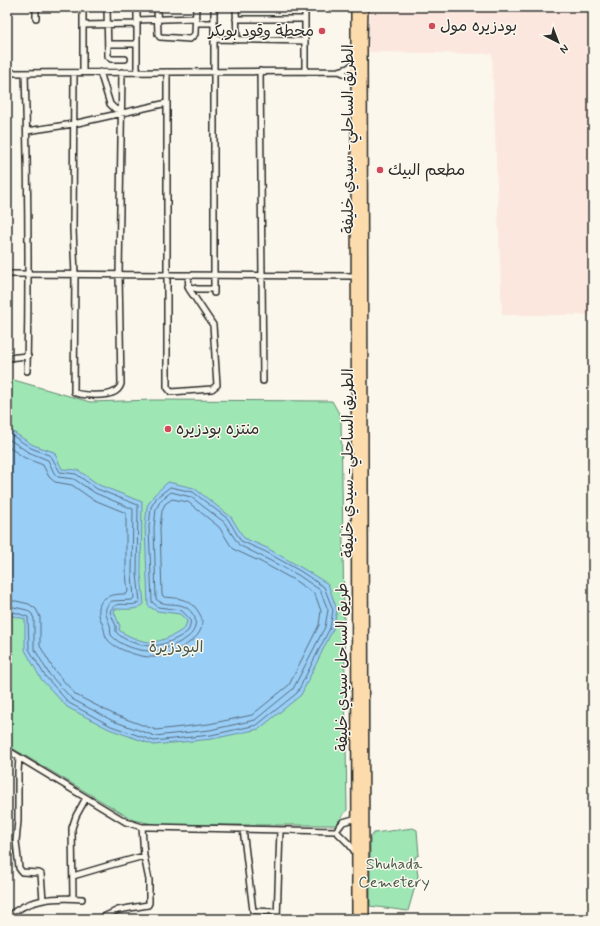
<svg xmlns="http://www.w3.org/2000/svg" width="600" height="926" font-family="Mynerve,'Playpen Sans Arabic',sans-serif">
<rect width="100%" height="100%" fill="#fbf7ec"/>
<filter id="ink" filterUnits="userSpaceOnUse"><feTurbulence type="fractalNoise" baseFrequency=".025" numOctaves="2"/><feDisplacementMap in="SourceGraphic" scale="8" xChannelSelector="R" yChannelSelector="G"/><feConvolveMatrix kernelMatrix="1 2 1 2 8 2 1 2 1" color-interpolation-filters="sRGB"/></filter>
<g filter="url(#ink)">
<path fill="#fce7de" d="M370 7H593V315H502L492 54 368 52Z"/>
<path fill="#9ee6b4" stroke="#648870" d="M7 378 90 402 153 400 332 401 341 417 347 810 336 825H158L133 820 7 745Z
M413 828 417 830 419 855 415 857 418 876 408 911 370 906V838L374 833Z"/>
<path fill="#99cef7" stroke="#6d8da5" d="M7 428 33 445 54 452 62 469 78 470 99 485 142 502 141 574 144 604C136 611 125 609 115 609L114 612 120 626 119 630C127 636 141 642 151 642 162 642 177 634 185 628L187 621 180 614 157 611 148 606 145 527 147 506 154 495 168 482 194 488 231 517 244 538 267 548 302 568 328 584 337 610 333 629 301 695 259 729 212 739 154 745 109 729 67 707 41 679 25 650V619L13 616H7Z"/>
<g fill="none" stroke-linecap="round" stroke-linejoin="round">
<path stroke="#576c7d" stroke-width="1" d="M7 432 31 448 51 456 60 472 76 474 97 489 138 505 137 574 140 602C130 609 115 598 110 612L116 626V632C124 641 138 645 150 646 159 647 181 638 188 631 190 628 191 623 190 619L181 610 158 607 152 602 149 527 151 507 157 497 170 487 193 492 228 519 241 541 266 552 300 571 324 587 333 610 330 628 297 693 257 725 211 735 154 741 111 726 69 703 45 676 29 649 28 617 14 612H7
M7 438 28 452 48 460 54 473 58 477 74 479 95 493 133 509 132 574 134 598 132 600 112 601C102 608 106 615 110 625 111 628 110 631 111 635 119 645 138 651 150 651 160 652 187 641 192 633 195 629 196 623 195 618 184 596 167 610 156 599L154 528 156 509 161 500 171 492 191 497 224 522 239 545 263 557 298 575 320 590 328 610 325 627 293 689 255 720 210 730 155 736 113 721 72 699 49 674 34 648V619L32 614 27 610 14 607H7
M7 446 25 458 43 465 49 477 55 482 72 485 92 499 126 513V573L128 592 126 594C112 594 97 596 99 614 99 618 102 622 103 626 105 631 104 635 108 640 115 649 141 658 153 657 163 657 176 652 184 646 194 640 203 633 202 620 201 615 198 611 195 607 186 598 176 598 164 597L162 595 160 528 162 511 165 504 172 499 188 502 219 527 231 546 235 550 261 562 294 580 315 594 321 611 319 625 289 685 252 715 209 724 156 730 115 715 76 695 54 670 40 646V617L36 609 29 604 16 601H7"/>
<defs>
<path id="street" d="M107 7 108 56 111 59H125
M137 7V72
M157 7 158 34 160 37 190 39 195 34 196 7
M236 7 237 40
M36 18V7
M236 19H305
M137 20 196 18
M196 23H214
M83 25 137 24
M214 39 305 41
M108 44H137
M260 71 263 381
M305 71V7
M339 71 348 75 356 82
M83 72V7
M100 72 110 104 115 109 121 110
M167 72V387L171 392 212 389 217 385 213 325 189 289 188 275
M7 73 339 71 348 68 356 62
M25 73C28 172 29 271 27 371
M74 73 73 229 75 275 74 392C79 396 106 396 112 393 116 392 120 388 121 384L119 275 122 72
M27 131 73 124 167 103
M7 274 356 276
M188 286 197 289H214
M214 293V7
M7 358 28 356
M7 750 126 822 142 827H150L336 831 349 844 356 853
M19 757 18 772V821L16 841 19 868 22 872 39 873 41 874 43 900
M243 829 253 911 277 912
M336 831 343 822 357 818
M73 876 107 866 144 856
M73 898 72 828 76 816 86 798
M7 918C27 898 56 897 82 899
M99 919 118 910 148 905 149 903V880L144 856 142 827
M277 919 280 830"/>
<path id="highway" d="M356 7 357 919
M363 7 362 45 364 919"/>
</defs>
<use href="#street" stroke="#2b2b2b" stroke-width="8"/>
<use href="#highway" stroke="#2b2b2b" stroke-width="12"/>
<use href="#street" stroke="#fbf7ec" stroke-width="5"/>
<use href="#highway" stroke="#fcdcac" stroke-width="9"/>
</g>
</g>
<g fill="#d1495b" stroke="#fbf7ec" stroke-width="1.5">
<circle cx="432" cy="26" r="4"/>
<circle cx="322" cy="31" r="4"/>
<circle cx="380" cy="170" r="4"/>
<circle cx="168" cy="429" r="4"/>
</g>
<g text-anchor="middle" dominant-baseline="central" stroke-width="3" stroke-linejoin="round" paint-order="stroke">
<g font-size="16" fill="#2b2b2b" stroke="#fbf7ec" text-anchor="start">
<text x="440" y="26">بودزيره مول</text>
<text x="314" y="31" text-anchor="end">محطة وقود بوبكر</text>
<text x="388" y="170">مطعم البيك</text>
<text x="176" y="429">منتزه بودزيره</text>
</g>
<g font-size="16" fill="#2b2b2b" stroke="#fbf7ec">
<text transform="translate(348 139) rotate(-90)">الطريق الساحلي- سيدي خليفة</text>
<text transform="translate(348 463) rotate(-90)">الطريق الساحلي- سيدي خليفة</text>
<text transform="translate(342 667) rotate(-90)">طريق الساحل سيدي خليفة</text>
</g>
<g font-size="16" fill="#485a4d" stroke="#fbf7ec">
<text x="176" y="647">البودزيرة</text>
<text x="394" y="864">Shuhada<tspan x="394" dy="18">Cemetery</tspan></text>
</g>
</g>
<rect width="600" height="926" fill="none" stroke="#fbf7ec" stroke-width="24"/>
<rect x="12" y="12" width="576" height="902" fill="none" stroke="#2b2b2b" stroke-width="1.5" filter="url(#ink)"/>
<g transform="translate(558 42) rotate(138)" stroke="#fbf7ec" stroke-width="3" paint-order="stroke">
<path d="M0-3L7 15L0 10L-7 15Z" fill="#2b2b2b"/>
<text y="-6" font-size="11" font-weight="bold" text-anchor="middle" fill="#2b2b2b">N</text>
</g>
</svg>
